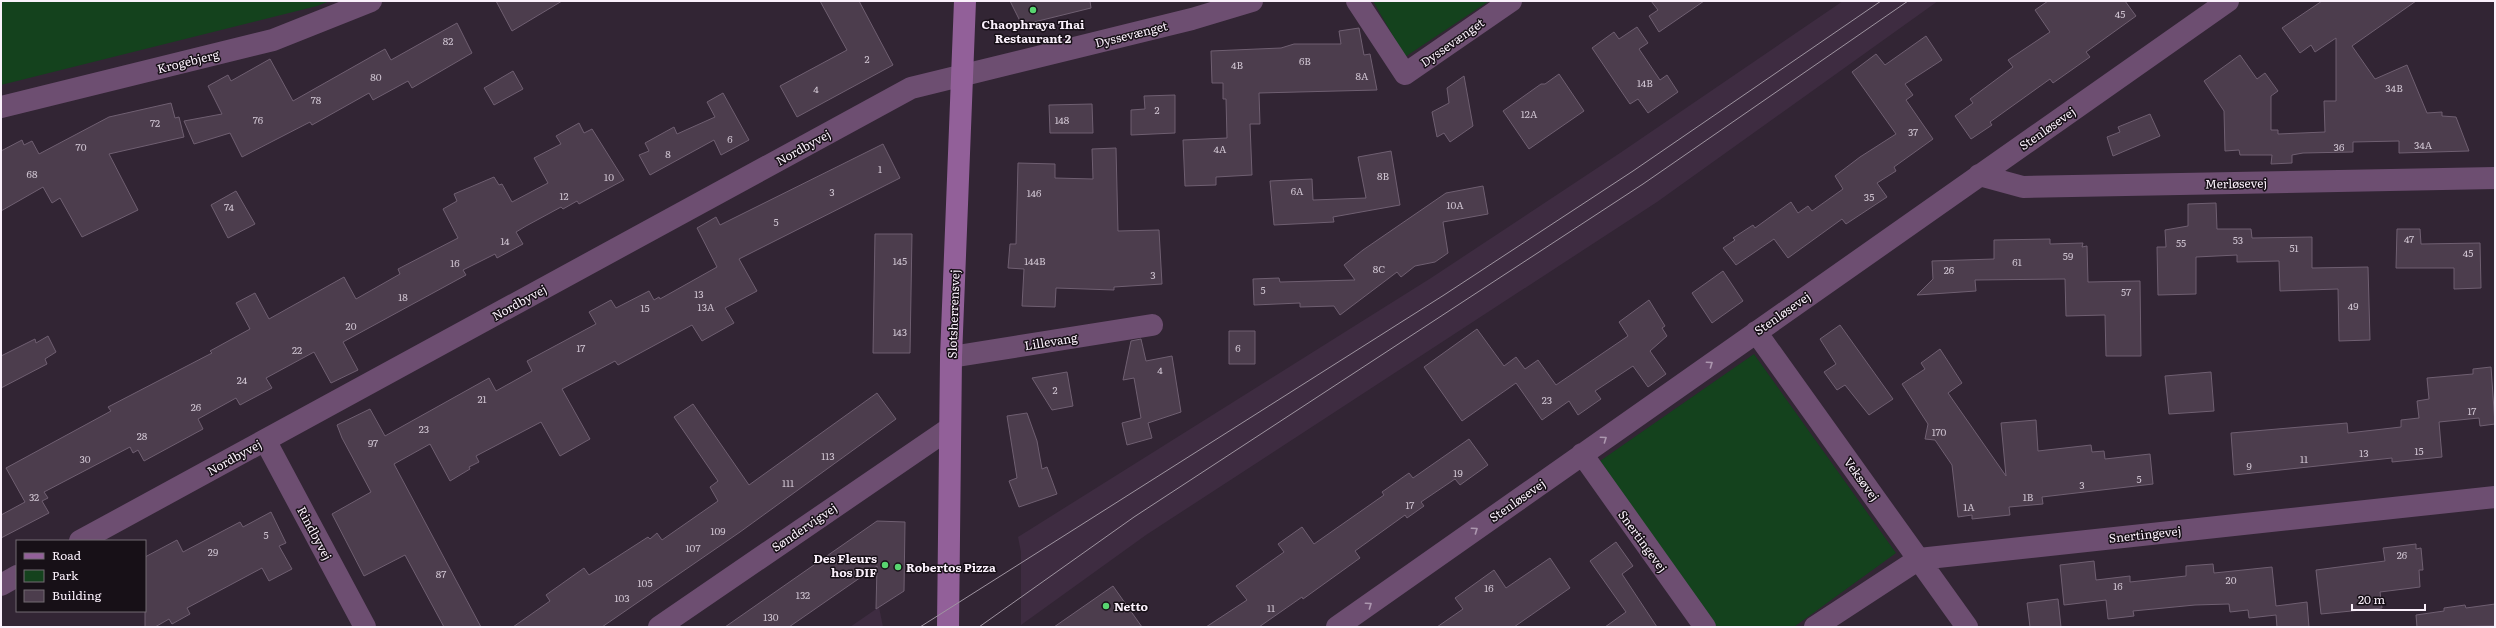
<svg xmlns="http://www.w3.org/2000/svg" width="2496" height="628" font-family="Literata,serif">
<rect width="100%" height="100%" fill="#322534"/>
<path fill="#3e2c41" d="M1843 1H1938L1657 202 1146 535 1021 625V552L1018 537 1431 278 1620 153Z
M879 607 883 627H850Z"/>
<path fill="#14421d" d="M1 1H330L317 6 1 85Z
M1373 1H1489L1405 57Z
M1754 354 1896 553 1794 627H1716L1600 461Z"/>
<path fill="#4c3d4d" stroke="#6f5f71" d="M496 1H562L512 31Z
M820 1H859L893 65 797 117 780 86 847 50Z
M1010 1H1090L1091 8 1022 25Z
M1651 1H1704L1659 32 1649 16 1658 10Z
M2048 1H2125L2136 16 2086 52 2090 57 2053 83 2050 79 1990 122 1992 125 1971 139 1955 116 1973 103 1970 99 2013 67 2008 60 2050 32 2035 10Z
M2322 1H2416L2352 46 2375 79 2407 65 2427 113 2442 112V116L2456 117 2469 151 2399 153V141L2353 142V152L2303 153 2292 155V163L2271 164 2272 155H2240L2239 150 2225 151 2224 111 2204 81 2240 55 2257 79 2265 73 2278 91 2271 96V130H2278V134L2325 132 2324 101H2336V38L2315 52 2311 45 2300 53 2282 28Z
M457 23 472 53 412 88 408 81 373 100 369 93 312 125 310 122 242 157 230 133 194 144 184 121 222 114 208 86 228 75 231 81 270 59 293 101 385 49 391 60Z
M1637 27 1648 43 1639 49 1660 80 1667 75 1678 92 1648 113 1638 99 1630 104 1592 48 1614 32 1619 39Z
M1359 28 1364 55 1370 54 1377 90 1259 93 1260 124H1250L1252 175 1216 177V185L1185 186 1183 140 1227 138 1226 99H1223V83H1212L1211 51 1281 48 1294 44H1341L1339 31Z
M1926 36 1942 60 1905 84 1913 95 1906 100 1933 139 1894 167 1896 171 1877 183 1887 197 1846 224 1842 219 1788 258 1774 239 1736 265 1723 248 1735 240 1733 238 1753 225 1755 228 1791 202 1798 213 1808 206 1812 211 1843 189 1835 176 1860 157 1896 134 1852 72 1876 54 1885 65Z
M513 71 523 89 494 105 484 88Z
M1559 74 1584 111 1529 149 1503 111 1541 84H1545Z
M1464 76 1473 126 1450 142 1444 133 1437 137 1432 112 1449 103 1447 88Z
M723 93 749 140 721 155 714 140 650 175 639 155 649 151 645 143 674 127 677 134 715 117 707 102Z
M1175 95V133L1131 135V110L1145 109 1144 96Z
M171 103 175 118 179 117 184 137 109 154 138 210 82 237 60 198 52 203 43 187 1 211V151L22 140 24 145 32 141 39 154 109 117Z
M1092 104 1093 133H1050L1049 105Z
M2150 114 2160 136 2113 156 2107 137 2120 132 2118 127Z
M579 123 584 133 592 129 624 180 579 204 577 201 563 209 561 207 526 226 516 232 523 244 497 258 495 254 463 270 466 275 343 342 358 370 331 383 314 352 266 378 272 388 240 405 236 398 198 419 203 429 144 461 138 450 133 453 130 447 44 492 48 498 42 501 49 513 1 538V515L25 502 6 468 111 411 108 407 212 353 210 351 250 329 236 303 255 293 269 319 344 277 356 299 400 274 398 269 458 238 443 209 457 201 454 194 494 177 499 185 502 184 512 202 548 183 534 158 561 144 556 136Z
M883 144 900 178 739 259 757 291 725 308 734 323 702 341 692 325 618 365 615 361 562 389 590 439 560 456 541 422 476 456 479 462 469 467 470 469 450 481 430 444 394 464 481 627H444L405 555 364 576 332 514 371 492 342 438 337 425 370 409 385 436 489 378 496 391 532 371 527 361 596 324 589 312 611 300 616 308 649 291 654 300 659 297 660 299 717 267 697 228 716 217 720 225Z
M1116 148 1118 231 1159 230 1162 284 1114 287V290L1056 288 1055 307 1022 306 1024 269 1008 268 1010 244H1016L1018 163 1055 164V178L1093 179 1092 149Z
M1391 151 1400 205 1333 217 1334 222 1274 225 1270 181 1312 179 1313 200 1366 198 1358 157Z
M1483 186 1488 214 1443 222 1448 253 1435 262 1415 266 1401 277 1397 272 1340 315 1334 306 1300 307V303L1254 305 1253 279 1279 278 1280 282 1355 280 1344 265 1363 250 1446 193Z
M236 191 255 224 228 238 211 205Z
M2216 203 2217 229H2251L2252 238 2312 237V268L2368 267 2370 340 2339 341 2338 289 2280 291 2279 261 2237 262V255L2196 257V294L2158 295 2157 247H2166L2165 230 2188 226V204Z
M2397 229H2420L2421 244 2480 243 2481 288 2454 289V268H2396Z
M875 234H912L910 353H873Z
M2050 239V244L2083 243 2082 247 2087 246 2088 282 2140 281 2141 356H2106L2105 315 2066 316 2065 279 1975 280 1976 291 1917 295 1933 279 1932 261 1994 259V240Z
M1723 271 1743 301 1712 323 1692 293Z
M1649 300 1665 326 1662 328 1667 336 1650 351 1666 374 1648 387 1633 366 1595 391 1601 399 1578 415 1569 401 1542 420 1516 383 1462 421 1424 367 1477 329 1504 366 1516 357 1525 369 1538 360 1556 385 1628 336 1619 322Z
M1840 325 1893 399 1869 415 1845 385 1837 390 1824 372 1836 364 1820 339Z
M1229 331H1255V364H1229Z
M48 336 56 352 45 359 47 364 1 388V356L35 339 36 343Z
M1141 339 1146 361 1172 356 1181 412 1148 423 1152 438 1127 445 1122 423 1141 418 1134 378 1123 380 1131 341Z
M1940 349 1962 383 1948 393 2006 476 2001 423 2036 420 2038 451 2091 445 2092 452 2104 451 2105 459 2150 454 2153 484 2042 497 2043 504 2009 507 2010 515 1972 519V515L1958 517 1952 465 1935 440 1925 439 1928 424 1902 384 1925 369 1921 363Z
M2491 367 2495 424 2480 426 2479 418 2439 422 2442 457 2392 462V458L2234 475 2231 433 2347 423 2348 433 2401 427V420L2419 418 2417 401 2429 399 2427 378 2473 374V369Z
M1067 372 1073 406 1052 410 1032 378Z
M2211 372 2214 411 2169 414 2165 376Z
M877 393 896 419 740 532 602 627H513L550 601 546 595 584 568 589 575 648 537 650 539 657 533 662 540 718 501 710 487 718 481 674 417 693 404 749 485Z
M1027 413 1037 441 1042 469 1047 467 1057 494 1019 507 1009 481 1017 478 1007 416Z
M1469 439 1488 465 1460 485 1455 479 1421 502 1424 506 1407 518 1405 515 1355 551 1360 558 1303 599 1302 597 1259 627H1206L1247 600 1236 586 1284 552 1278 544 1302 527 1314 544 1384 495 1382 492 1409 473 1413 478Z
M271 512 286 543 279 546 292 569 269 581 262 568 187 608 190 614 172 624 169 619 155 627H145V557L177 540 183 552 240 522 243 527Z
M877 521 905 522 904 591 876 609 877 566 789 627H725Z
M1616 542 1633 566 1622 574 1657 627H1605L1626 612 1590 561Z
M2416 544V549L2421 548 2423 570H2419L2420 587 2380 592 2382 608 2321 614 2316 570 2385 561 2383 548Z
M1550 558 1570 588 1514 627H1437L1463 609 1455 598 1494 570 1506 588Z
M2094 561 2096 580 2130 576V582L2186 576V566L2213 564 2214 573 2272 567 2276 606 2307 602 2309 627H2277L2276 615 2249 618 2248 610 2230 612 2229 604 2195 605 2133 611 2134 616 2108 619 2106 600 2064 605 2060 565Z
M1113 586 1142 627H1054Z
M2058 599 2061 627H2030L2027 603Z
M2495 604V626L2417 627 2416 615 2444 611V608L2465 605 2466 608Z"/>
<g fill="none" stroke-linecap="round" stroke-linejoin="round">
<path stroke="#6d4e71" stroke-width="22" d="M1357 1 1405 74 1511 1
M1 107 273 40 371 1
M1979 175 2023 187 2495 178
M1756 332 1967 627
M951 357 1152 325
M265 440 365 627
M1582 454 1705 627
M80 541 911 88 1192 19 1252 1
M1 585 17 576
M659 627 950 428
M1337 627 2228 1
M1815 627 1919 559 2495 497"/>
<path stroke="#926099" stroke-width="22" d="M948 627 951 357 965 1"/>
<path stroke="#9f94a1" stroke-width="1" d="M920 627 1444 295 1633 171 1881 1
M979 627 1134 517 1643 184 1908 1"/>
</g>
<defs><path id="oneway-chevron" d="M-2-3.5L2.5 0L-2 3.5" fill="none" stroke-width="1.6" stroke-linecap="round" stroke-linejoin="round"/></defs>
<g stroke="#ac97af">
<use href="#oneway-chevron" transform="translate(1710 364) rotate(-35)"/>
<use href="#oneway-chevron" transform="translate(1604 439) rotate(-35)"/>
<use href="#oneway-chevron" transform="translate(1475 530) rotate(-35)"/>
<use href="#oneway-chevron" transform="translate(1369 605) rotate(-35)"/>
</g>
<g fill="#58d570" stroke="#171017" stroke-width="1.5">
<circle cx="1033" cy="10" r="4"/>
<circle cx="885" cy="565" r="4"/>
<circle cx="898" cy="567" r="4"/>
<circle cx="1106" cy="606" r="4"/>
</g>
<g text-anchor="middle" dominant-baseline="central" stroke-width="3" stroke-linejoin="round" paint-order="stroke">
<g font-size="10" fill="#cec3d0">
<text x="2120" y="13">45</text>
<text x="448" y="40">82</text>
<text x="867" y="58">2</text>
<text x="1305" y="60">6B</text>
<text x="1237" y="64">4B</text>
<text x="1362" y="75">8A</text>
<text x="376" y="76">80</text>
<text x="1645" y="82">14B</text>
<text x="2394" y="87">34B</text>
<text x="816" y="88">4</text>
<text x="316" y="99">78</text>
<text x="1157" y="109">2</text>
<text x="1529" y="113">12A</text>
<text x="258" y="119">76</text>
<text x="1062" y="119">148</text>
<text x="155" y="122">72</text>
<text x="1913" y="131">37</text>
<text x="730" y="138">6</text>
<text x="2423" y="144">34A</text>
<text x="81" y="146">70</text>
<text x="2339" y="146">36</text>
<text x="1220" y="148">4A</text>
<text x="668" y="153">8</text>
<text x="880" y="168">1</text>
<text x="32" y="173">68</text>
<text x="1383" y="175">8B</text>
<text x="609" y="176">10</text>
<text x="1297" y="190">6A</text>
<text x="832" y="191">3</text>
<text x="1034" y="192">146</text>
<text x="564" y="195">12</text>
<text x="1869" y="196">35</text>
<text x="1455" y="204">10A</text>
<text x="229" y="206">74</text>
<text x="776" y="221">5</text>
<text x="2409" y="238">47</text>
<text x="2238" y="239">53</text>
<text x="505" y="240">14</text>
<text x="2181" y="242">55</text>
<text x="2294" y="247">51</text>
<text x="2468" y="252">45</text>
<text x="2068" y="255">59</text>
<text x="900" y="260">145</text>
<text x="1035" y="260">144B</text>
<text x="2017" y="261">61</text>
<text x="455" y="262">16</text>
<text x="1379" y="268">8C</text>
<text x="1949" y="269">26</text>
<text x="1153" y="274">3</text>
<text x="1263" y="289">5</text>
<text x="2126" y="291">57</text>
<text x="699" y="293">13</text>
<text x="403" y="296">18</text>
<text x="2353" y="305">49</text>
<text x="706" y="306">13A</text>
<text x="645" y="307">15</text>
<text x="351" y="325">20</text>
<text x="900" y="331">143</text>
<text x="581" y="347">17</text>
<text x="1238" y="347">6</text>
<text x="297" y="349">22</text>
<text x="1160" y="369">4</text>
<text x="242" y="379">24</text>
<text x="1055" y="389">2</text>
<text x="482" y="398">21</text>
<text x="1547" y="399">23</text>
<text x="196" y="406">26</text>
<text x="2472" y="410">17</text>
<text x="424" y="428">23</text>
<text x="1939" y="431">170</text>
<text x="142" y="435">28</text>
<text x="373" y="442">97</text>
<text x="2419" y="450">15</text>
<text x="2364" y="452">13</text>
<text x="828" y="455">113</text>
<text x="85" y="458">30</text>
<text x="2304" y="458">11</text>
<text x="2249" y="465">9</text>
<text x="1458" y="472">19</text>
<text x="2139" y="478">5</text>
<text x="788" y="482">111</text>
<text x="2082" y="484">3</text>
<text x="34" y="496">32</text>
<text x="2028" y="496">1B</text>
<text x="1410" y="504">17</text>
<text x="1969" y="506">1A</text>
<text x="718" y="530">109</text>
<text x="266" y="534">5</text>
<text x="693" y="547">107</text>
<text x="213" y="551">29</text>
<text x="2402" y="554">26</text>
<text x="441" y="573">87</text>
<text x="2231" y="579">20</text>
<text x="645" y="582">105</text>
<text x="2118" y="585">16</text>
<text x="1489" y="587">16</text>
<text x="803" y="594">132</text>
<text x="622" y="597">103</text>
<text x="1271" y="607">11</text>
<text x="771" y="616">130</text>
</g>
<g font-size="12" font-weight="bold" fill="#faf0fb" stroke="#171017" text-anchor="start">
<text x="1033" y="24" text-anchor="middle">Chaophraya Thai<tspan x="1033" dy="14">Restaurant 2</tspan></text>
<text x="877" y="558" text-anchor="end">Des Fleurs<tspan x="877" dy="14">hos DIF</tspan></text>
<text x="906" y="567">Robertos Pizza</text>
<text x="1114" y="606">Netto</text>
</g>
<g font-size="12" fill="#faf0fb" stroke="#171017">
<text transform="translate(1131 34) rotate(-14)">Dyssevænget</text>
<text transform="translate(1452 42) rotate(-35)">Dyssevænget</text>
<text transform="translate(188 61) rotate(-14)">Krogebjerg</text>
<text transform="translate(2047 128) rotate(-35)">Stenløsevej</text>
<text transform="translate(803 147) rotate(-29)">Nordbyvej</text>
<text transform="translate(2236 183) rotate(-1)">Merløsevej</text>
<text transform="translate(519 302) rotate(-29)">Nordbyvej</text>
<text transform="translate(1782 313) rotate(-35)">Stenløsevej</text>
<text transform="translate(953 314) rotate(-88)">Slotsherrensvej</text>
<text transform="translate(1051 341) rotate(-9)">Lillevang</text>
<text transform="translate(234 457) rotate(-29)">Nordbyvej</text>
<text transform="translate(1862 479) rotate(54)">Veksøvej</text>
<text transform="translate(1517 500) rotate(-35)">Stenløsevej</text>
<text transform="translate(804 527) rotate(-34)">Søndervigvej</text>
<text transform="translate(315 533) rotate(62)">Rindbyvej</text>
<text transform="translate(2145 534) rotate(-6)">Snertingevej</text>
<text transform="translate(1643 541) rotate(54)">Snertingevej</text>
</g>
</g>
<rect width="2496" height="628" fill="none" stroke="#faf0fb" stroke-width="4"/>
<rect x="16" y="540" width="130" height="72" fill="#171017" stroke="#726a72"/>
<rect x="24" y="553" width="20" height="6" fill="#926099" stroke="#726a72"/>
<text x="52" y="560" font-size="12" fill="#faf0fb">Road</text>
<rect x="24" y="570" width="20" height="12" fill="#14421d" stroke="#726a72"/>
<text x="52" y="580" font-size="12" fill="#faf0fb">Park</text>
<rect x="24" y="590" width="20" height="12" fill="#4c3d4d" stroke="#726a72"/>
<text x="52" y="600" font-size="12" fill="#faf0fb">Building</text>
<path d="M2352 604v6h73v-6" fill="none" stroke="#faf0fb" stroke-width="2"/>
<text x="2358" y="604" font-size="12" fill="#faf0fb" stroke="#171017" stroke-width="3" paint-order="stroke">20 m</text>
</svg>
